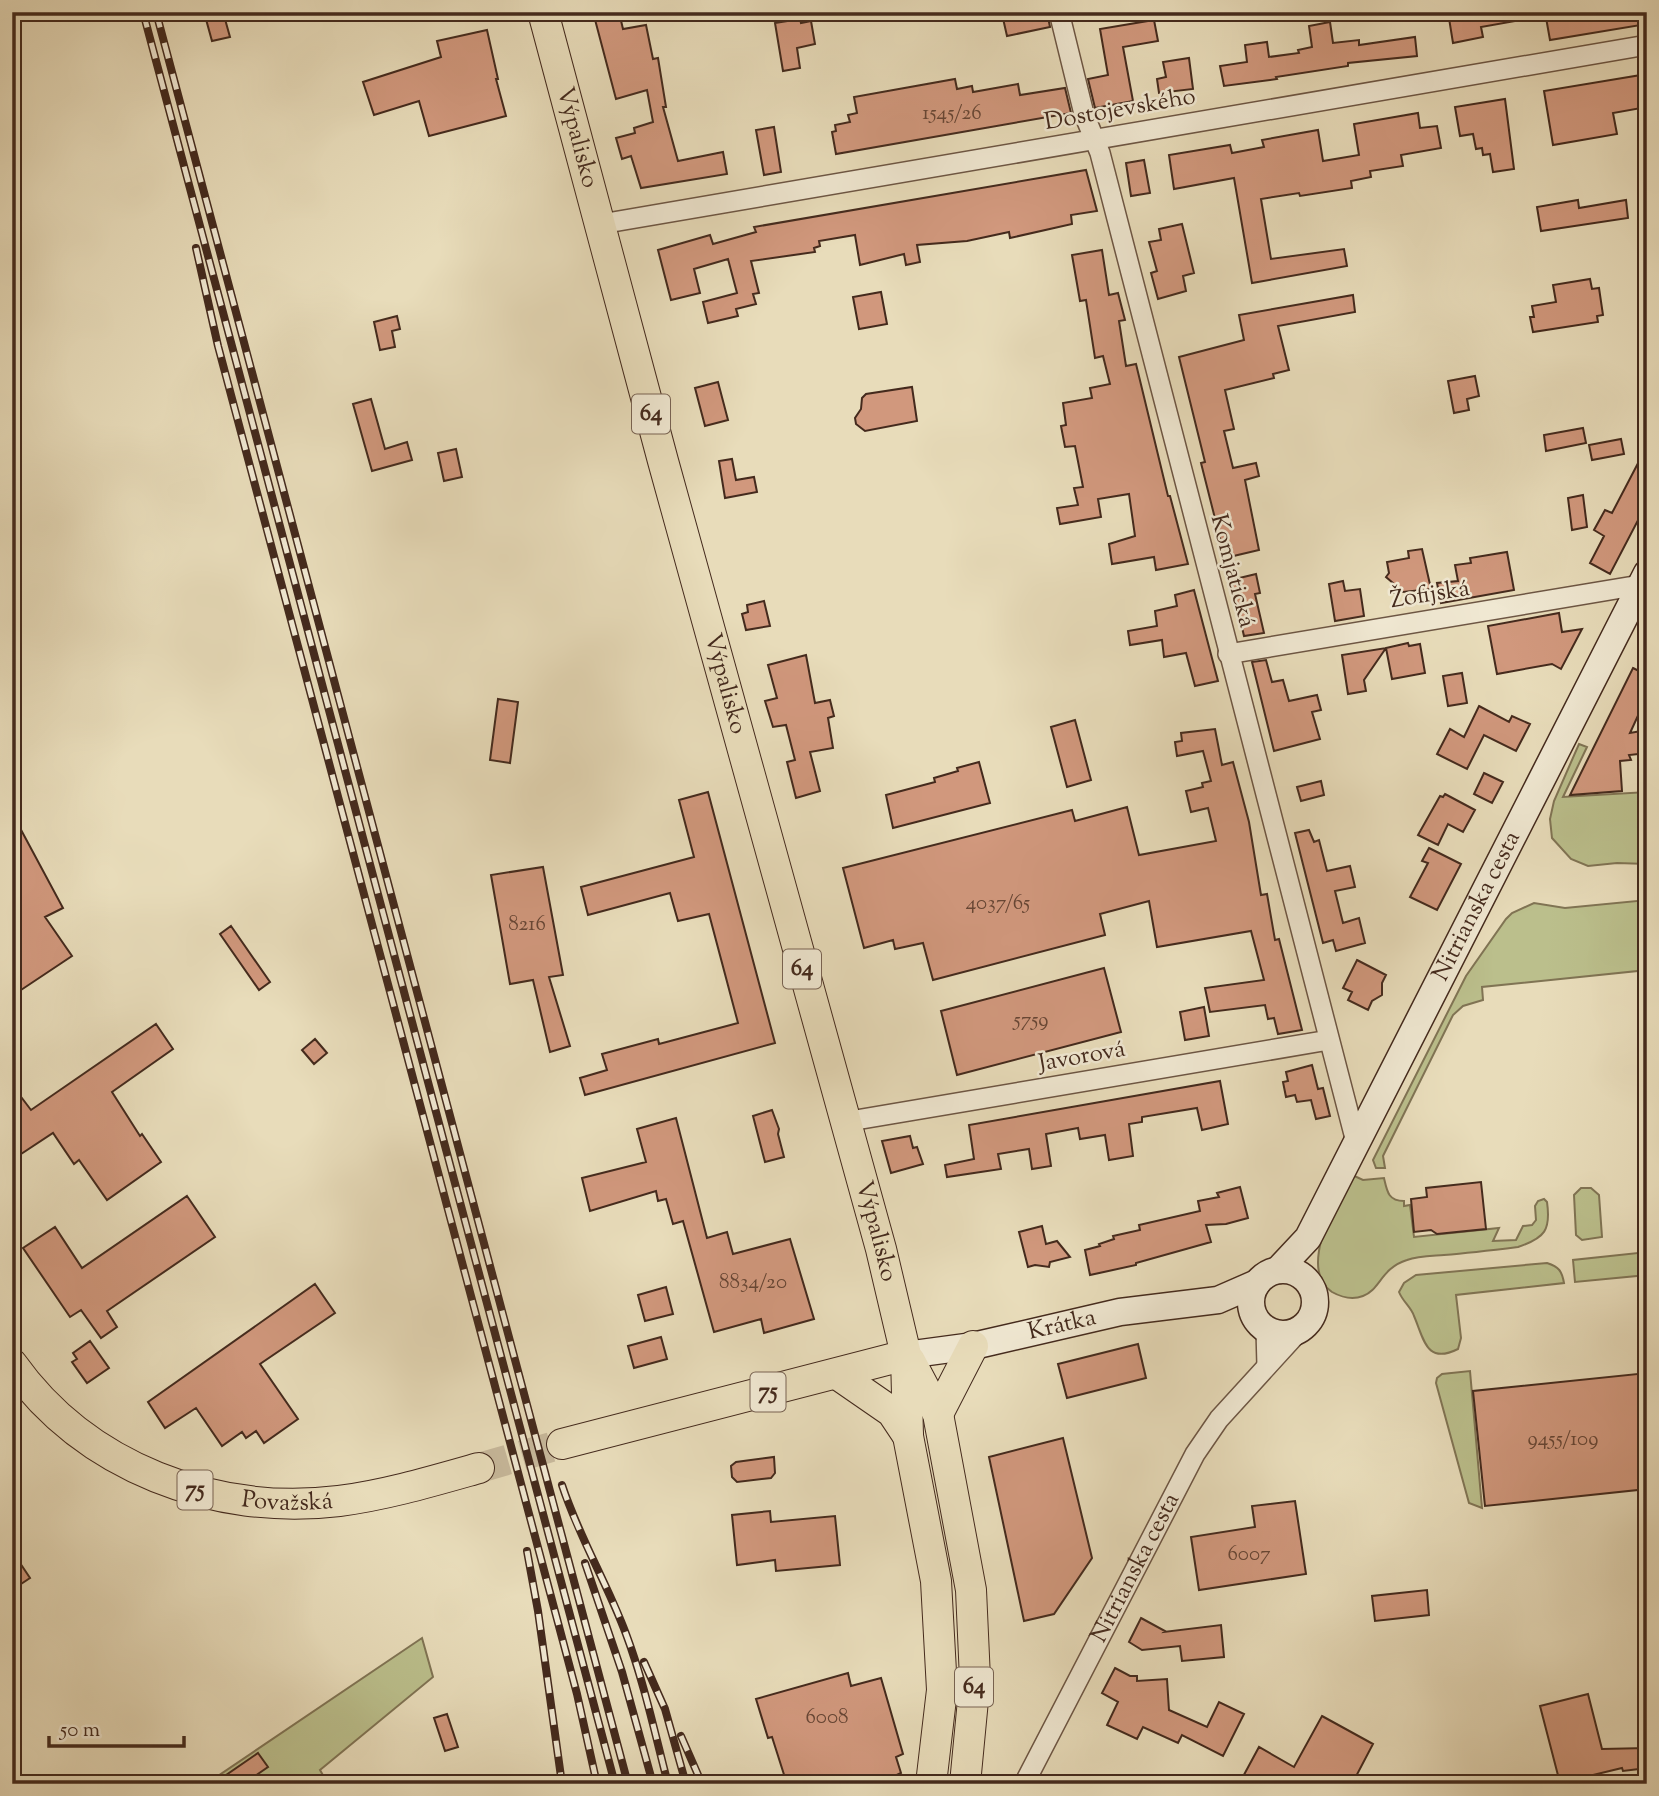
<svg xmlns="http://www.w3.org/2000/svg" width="1659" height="1796" font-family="'Sorts Mill Goudy',serif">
<rect width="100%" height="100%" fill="#e8dcba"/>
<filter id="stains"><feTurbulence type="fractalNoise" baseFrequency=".00286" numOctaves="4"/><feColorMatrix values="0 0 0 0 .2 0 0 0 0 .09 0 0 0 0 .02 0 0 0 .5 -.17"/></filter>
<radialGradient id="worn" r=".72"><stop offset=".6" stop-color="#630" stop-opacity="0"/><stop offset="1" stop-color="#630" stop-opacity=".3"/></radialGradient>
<path fill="#bbbf8c" stroke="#807454" stroke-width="2" d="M1579 744 1587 747 1563 797 1647 792V864L1617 863 1588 866 1571 859 1552 838 1550 819 1554 801Z
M1647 900V970L1482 987 1483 1000 1463 1006 1453 1015 1383 1156 1385 1168H1376L1373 1160 1466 976 1506 919 1512 913 1534 903 1565 908Z
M1350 1174 1363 1180 1384 1178C1387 1191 1388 1201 1404 1201V1206L1410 1205 1414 1237 1499 1228 1493 1241 1516 1240 1523 1226 1532 1225 1536 1220 1535 1206 1538 1201 1544 1199 1547 1202C1551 1230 1545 1238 1518 1247 1494 1250 1469 1253 1444 1255 1432 1256 1418 1256 1407 1260 1381 1268 1380 1290 1363 1296 1353 1300 1341 1297 1332 1292 1297 1269 1337 1200 1350 1174Z
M1581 1188H1591L1599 1195 1602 1237 1582 1240 1576 1235 1574 1195Z
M1647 1252V1275L1575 1282 1573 1260Z
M1547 1263C1559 1267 1562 1271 1564 1283L1456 1295 1461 1338 1458 1349C1426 1365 1424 1339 1414 1316 1411 1307 1403 1302 1399 1292L1404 1283 1416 1275Z
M1470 1371 1482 1508 1469 1503 1436 1383 1437 1378 1442 1374Z
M422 1638 433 1677 320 1770 328 1784H206Z"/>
<path fill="#d1987d" stroke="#442a1d" stroke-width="2" d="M204 12H223L230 37 212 41Z
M593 12H619L623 29 646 25 653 59 658 58 666 107H663L678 161 723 152 727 174 641 188 631 156 622 159 616 138 635 133 634 128 653 122 647 90 616 99Z
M1014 12H1047L1050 27 1007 36 1002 14Z
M1448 12H1520L1521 20 1481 27 1483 37 1453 43Z
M1545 12H1647V24L1550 40Z
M800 19 801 23 811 21 815 44 797 48 800 68 783 71 775 23Z
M1154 20 1158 41 1123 47 1133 101 1095 108 1088 79 1108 75 1100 29Z
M1330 22 1333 43 1359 40V45L1415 37 1417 56 1348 63V66L1276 77 1277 79 1224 86 1220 66 1247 62 1245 45 1267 42 1269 57 1299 53 1298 50 1312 47 1309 26Z
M487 30 498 79H496L506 116 429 136 419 101 374 115 363 82 441 57 437 41Z
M1189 58 1193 89 1159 93 1157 79 1166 77 1163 62Z
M1647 74V107L1613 113 1617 134 1553 145 1544 91Z
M955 79 957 89 972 86 973 92 1018 84 1020 95 1065 88 1071 113 836 154 832 132 836 131 835 125 850 122 848 115 857 113 854 97Z
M1505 99 1514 169 1493 172 1490 154 1483 155 1482 148 1476 149 1473 134 1460 136 1455 107Z
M1418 113 1420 128 1437 126 1441 148 1401 155 1403 166 1370 171 1371 177 1351 181 1352 188 1300 196 1299 193 1261 199 1271 259 1344 249 1347 266 1252 283 1234 178 1174 189 1169 155 1230 145 1232 153 1264 147 1262 140 1318 130 1323 161 1359 155 1354 124Z
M774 127 781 172 764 175 756 130Z
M1144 160 1150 193 1131 196 1126 163Z
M1086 170 1097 211 1071 215 1072 224 1010 238 1009 232 967 241 917 245 920 262 906 265 904 254 860 265 855 235 819 241 820 246 814 248 815 252 751 261 759 293 753 294 756 304 736 309 738 316 708 323 703 302 737 293 728 259 694 269 700 293 671 300 658 250 710 235 713 244 756 232 754 227Z
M1578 200 1579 208 1626 200 1628 218 1541 231 1537 207Z
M1182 224 1194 273 1183 276 1186 291 1158 299 1151 273 1157 271 1149 242 1161 240 1159 229Z
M1102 250 1109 295 1118 293 1125 320 1119 321 1126 366 1136 364 1168 496H1170L1188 564 1156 570 1154 557 1112 564 1109 544 1135 536 1129 494 1098 499 1101 517 1060 524 1057 508 1078 505 1074 488 1083 487 1075 446 1065 447 1061 426 1066 425 1063 403 1092 398 1090 388 1110 384 1103 356 1095 358 1086 300 1080 301 1072 255Z
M1590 279 1592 289 1599 288 1603 315 1597 316 1598 322 1533 332 1530 317H1534L1532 306 1556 302 1553 285Z
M881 292 887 324 859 329 853 297Z
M1353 295 1355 312 1278 326 1289 370 1273 374 1274 378 1225 390 1234 429 1224 431 1233 468 1256 463 1259 476 1245 480 1259 550 1225 558 1201 463 1205 462 1179 357 1244 340 1239 315Z
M397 316 400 329 392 331 395 347 380 350 374 322Z
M1475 376 1479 396 1467 399 1469 410 1454 413 1448 381Z
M718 382 728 420 705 426 695 388Z
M912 387 917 421 865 431 856 424 855 418 861 409 862 398 866 394Z
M371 399 385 449 407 442 412 460 372 471 353 404Z
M1583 428 1586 443 1546 451 1544 435Z
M1621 439 1624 454 1592 460 1589 445Z
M1647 446V503L1610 574 1590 563 1604 536 1594 530 1605 510 1612 513Z
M456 449 462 477 444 481 438 453Z
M732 459 736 480 754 477 757 492 725 498 719 461Z
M1583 495 1587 527 1572 530 1568 498Z
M1422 549 1431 589 1394 593 1393 583 1386 577 1389 573 1387 562 1409 558 1408 551Z
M1507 552 1514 590 1441 603 1437 583 1458 581 1455 565 1471 563 1470 558Z
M1256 574 1260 593 1255 594 1264 633 1244 636 1231 580Z
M1343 581 1345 591 1360 589 1364 616 1335 621 1329 584Z
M1194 590 1218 681 1195 686 1186 653 1164 657 1162 640 1130 645 1128 631 1157 626 1155 611 1177 606 1175 595Z
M764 601 770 626 746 630 742 614 748 612 747 605Z
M1559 613 1562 632 1582 629 1561 669 1552 664 1497 674 1488 626Z
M1408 643 1409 646 1420 644 1425 673 1392 679 1386 648Z
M1386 648 1364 680 1366 691 1348 694 1342 655Z
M806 655 815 703 830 700 834 716 828 718 833 748 810 752 820 791 796 798 787 762 795 760 786 725 773 727 765 701 777 698 768 665Z
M1266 660 1272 682 1283 680 1289 701 1317 695 1321 710 1312 712 1320 739 1274 751 1252 662Z
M1633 668 1647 675V696L1630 733 1647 730V753L1629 755 1631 760 1620 761 1622 791 1570 795Z
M1462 673 1467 703 1448 706 1443 676Z
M498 699 518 702 510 763 490 760Z
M1479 706 1509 722 1512 716 1530 724 1516 751 1484 735 1467 769 1437 754 1450 729 1464 737Z
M1075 720 1091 780 1067 787 1051 727Z
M1215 729 1222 765 1233 762 1249 822 1261 895 1267 894 1275 940 1279 939 1302 1030 1278 1034 1274 1018 1268 1019 1265 1005 1210 1012 1205 988 1264 980 1251 931 1157 947 1149 901 1100 914 1105 935 933 980 923 943 895 949 893 940 864 948 843 868 1072 810 1075 821 1127 807 1139 855 1216 841 1208 808 1191 812 1186 791 1203 787 1202 783 1211 781 1203 751 1177 756 1175 742 1182 741 1181 733Z
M979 762 990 803 893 828 886 795 935 782 934 778 958 771 957 768Z
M1484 773 1503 782 1492 803 1474 794Z
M1321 781 1324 795 1301 801 1297 787Z
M708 792 775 1043 585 1095 580 1078 607 1070 602 1054 658 1039 659 1044 738 1023 709 914 678 921 670 893 588 915 581 887 694 857 679 800Z
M1445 794 1475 810 1463 832 1448 824 1438 845 1418 835 1440 796 1443 797Z
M12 813 63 908 45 917 72 956 12 996Z
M1309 830 1314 842 1319 840 1327 871 1350 866 1355 887 1335 891 1343 923 1359 918 1365 943 1336 951 1333 940 1323 943 1295 833Z
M1429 848 1461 864 1437 910 1410 897 1428 863 1422 861Z
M543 867 563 975 549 977 570 1046 550 1052 533 980 510 984 491 875Z
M231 926 270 982 259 990 220 934Z
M1357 960 1386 975 1382 983V995L1372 1001 1368 1010 1348 1000 1352 992 1343 988Z
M1104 968 1121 1032 957 1075 941 1011Z
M1204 1007 1209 1036 1185 1040 1180 1012Z
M156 1024 173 1049 112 1092 140 1136 142 1134 161 1162 107 1200 79 1160 74 1164 53 1133 12 1160V1085L31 1110Z
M315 1039 327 1053 314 1064 302 1050Z
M1312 1065 1318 1089 1323 1088 1330 1116 1316 1119 1311 1100 1297 1102 1295 1095 1286 1097 1283 1082 1288 1081 1286 1072Z
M1220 1081 1228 1124 1202 1130 1197 1108 1142 1117V1122L1129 1124 1133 1156 1109 1160 1105 1135 1080 1139 1078 1128 1046 1134 1051 1166 1032 1169 1029 1149 998 1154 1001 1169 947 1177 945 1165 974 1159 969 1125Z
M772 1110 779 1129 778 1134 784 1157 765 1162 753 1116Z
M676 1118 707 1238 727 1232 733 1254 790 1239 814 1319 764 1333 761 1319 714 1332 683 1221 673 1224 666 1199 658 1201 656 1191 590 1211 582 1178 646 1162 637 1129Z
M910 1136 913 1148 917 1147 923 1164 891 1173 882 1141Z
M1481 1182 1486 1229 1437 1234 1431 1230 1414 1232 1411 1199 1427 1197 1426 1188Z
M1240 1187 1248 1218 1226 1224 1206 1225 1211 1242 1136 1263V1265L1090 1275 1085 1250 1100 1246 1099 1244 1114 1239 1113 1236 1140 1230 1139 1225 1200 1211 1198 1201 1219 1197 1217 1193Z
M187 1196 215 1237 107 1311 117 1327 101 1338 81 1310 70 1317 23 1248 55 1227 82 1268Z
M1042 1226 1046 1244 1057 1241 1070 1257 1050 1262 1049 1267 1035 1265 1028 1267 1019 1232Z
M315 1284 335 1313 260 1364 298 1419 264 1443 256 1431 246 1438 242 1432 222 1446 196 1408 165 1428 148 1402Z
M666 1287 673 1314 645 1321 638 1295Z
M661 1337 667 1359 634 1368 628 1346Z
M90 1341 109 1368 87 1383 72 1362 77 1359 73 1353Z
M1138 1344 1146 1378 1067 1398 1058 1364Z
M1647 1373V1489L1485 1506 1473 1391Z
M1063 1438 1092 1558 1054 1614 1024 1621 989 1457Z
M774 1457 775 1473 771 1478 737 1482 732 1477 731 1466 736 1462Z
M1295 1501 1306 1574 1199 1590 1191 1537 1255 1527 1252 1506Z
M770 1511 771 1522 835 1516 840 1565 776 1571 775 1560 737 1565 732 1515Z
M12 1551 30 1578 12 1590Z
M1427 1590 1429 1615 1375 1621 1372 1596Z
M1141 1618 1165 1631 1164 1632 1221 1625 1224 1657 1182 1661 1180 1646 1142 1650 1129 1642Z
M1115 1668 1130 1676H1137V1681L1167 1679 1169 1710 1207 1727 1219 1702 1244 1714 1223 1756 1182 1735 1178 1743 1143 1727 1137 1739 1107 1725 1118 1702 1102 1693Z
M848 1673 851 1686 881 1678 903 1754 896 1757 901 1773 877 1784H787L772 1737 768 1738 756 1699Z
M1588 1694 1602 1749 1647 1748V1768L1623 1771 1622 1768 1560 1783 1540 1706Z
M447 1714 458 1747 445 1751 434 1718Z
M1322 1716 1373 1744 1352 1784H1239L1259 1747 1294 1767Z
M258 1753 268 1767 255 1776 260 1784H213Z"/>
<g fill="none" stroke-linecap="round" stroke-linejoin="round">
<path stroke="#c7b89b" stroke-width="30" stroke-dasharray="30 15" stroke-linecap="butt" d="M479 1468 562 1444"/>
<defs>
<g id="minor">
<path d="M1059 12 1084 114 1100 153 1356 1142"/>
<path d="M601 224 1647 45"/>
<path d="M1228 654 1640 585"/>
<path d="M844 1122 1329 1040"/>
<path d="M1266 1330 1267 1366"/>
<path id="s1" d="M1024 1784 1195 1454 1219 1419 1301 1329"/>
</g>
<g id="secondary">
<circle cx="1283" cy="1302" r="32"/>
<path id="s2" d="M1278 1270 1308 1238 1647 573"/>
<path id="s3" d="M906 1355 973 1346 1120 1312 1218 1300 1257 1283"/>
</g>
<g id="primary">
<path id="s4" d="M543 12 663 461 881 1249 906 1355 908 1436 936 1581 942 1690 931 1784"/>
<path d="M910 1361 938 1414 971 1590 975 1679 965 1784"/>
<path id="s5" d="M12 1364C86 1468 215 1516 339 1501 386 1495 433 1481 479 1468"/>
<path d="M837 1374 892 1412 908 1436"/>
<path d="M938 1414 973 1346"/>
<path d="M562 1444 906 1355"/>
</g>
</defs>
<use href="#minor" stroke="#6d5644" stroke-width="22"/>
<use href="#secondary" stroke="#442a1d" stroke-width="29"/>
<use href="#primary" stroke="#442a1d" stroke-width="32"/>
<use href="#minor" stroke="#f0e8d2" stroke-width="19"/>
<use href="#secondary" stroke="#f0e8d2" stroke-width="26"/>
<use href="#primary" stroke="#e8dcba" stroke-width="30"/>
<defs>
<path id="rail" d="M143 12 615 1784
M156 12 628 1784
M196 248 218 346 577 1694 597 1784
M562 1485C579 1537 607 1583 626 1634 644 1682 655 1734 668 1784
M527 1551 538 1611 562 1784
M585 1563 622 1672 653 1784
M644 1662 665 1709 686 1784
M681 1736 702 1784"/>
</defs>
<use href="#rail" stroke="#442a1d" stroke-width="8"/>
<use href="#rail" stroke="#f0e8d2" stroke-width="5" stroke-dasharray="16" stroke-linecap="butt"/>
</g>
<g text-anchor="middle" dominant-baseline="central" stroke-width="5" stroke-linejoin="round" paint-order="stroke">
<g font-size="21" fill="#674635">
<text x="952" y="114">1545/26</text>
<text x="998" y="904">4037/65</text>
<text x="527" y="925">8216</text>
<text x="1031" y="1021">5759</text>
<text x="753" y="1283">8834/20</text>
<text x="1563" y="1440">9455/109</text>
<text x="1249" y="1555">6007</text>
<text x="827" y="1718">6008</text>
</g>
<g fill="#f0e8d2" stroke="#786353" stroke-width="2">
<rect x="632" y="394.5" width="38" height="39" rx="5"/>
<rect x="783" y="949.5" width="38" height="39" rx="5"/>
<rect x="750.5" y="1372.5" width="35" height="39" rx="5"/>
<rect x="177.5" y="1470.5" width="35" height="39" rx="5"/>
<rect x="955" y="1667.5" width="38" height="39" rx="5"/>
</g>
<g font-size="23" font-weight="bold" fill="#442a1d">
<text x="651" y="414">64</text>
<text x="802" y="969">64</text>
<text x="768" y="1392">75</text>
<text x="195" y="1490">75</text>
<text x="974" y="1687">64</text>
</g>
<g font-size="24" fill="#442a1d" stroke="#f0e8d2">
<text transform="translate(1120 110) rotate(-10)">Dostojevského</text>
<text stroke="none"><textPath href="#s4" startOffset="130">Výpalisko</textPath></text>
<text transform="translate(1232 571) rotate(75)">Komjatická</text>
<text transform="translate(1430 595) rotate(-9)">Žofijská</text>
<text stroke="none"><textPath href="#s4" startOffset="696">Výpalisko</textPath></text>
<text stroke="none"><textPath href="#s2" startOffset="416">Nitrianska cesta</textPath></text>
<text transform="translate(1082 1057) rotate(-10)">Javorová</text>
<text stroke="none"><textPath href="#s4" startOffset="1264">Výpalisko</textPath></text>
<text stroke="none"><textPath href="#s3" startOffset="159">Krátka</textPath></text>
<text stroke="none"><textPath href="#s5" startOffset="320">Považská</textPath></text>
<text stroke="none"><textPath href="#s1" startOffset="243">Nitrianska cesta</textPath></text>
</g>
</g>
<rect width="1659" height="1796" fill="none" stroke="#e8dcba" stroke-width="42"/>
<rect x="14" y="14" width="1631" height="1768" fill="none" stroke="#442a1d" stroke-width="3.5"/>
<rect x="21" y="21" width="1617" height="1754" fill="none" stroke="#442a1d" stroke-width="2"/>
<path d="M49 1736v10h135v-10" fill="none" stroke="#442a1d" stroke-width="3.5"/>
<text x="60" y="1736" font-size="21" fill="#442a1d" stroke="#f0e8d2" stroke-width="5" paint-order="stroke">50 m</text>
<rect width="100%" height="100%" filter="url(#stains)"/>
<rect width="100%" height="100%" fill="url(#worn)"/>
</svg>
